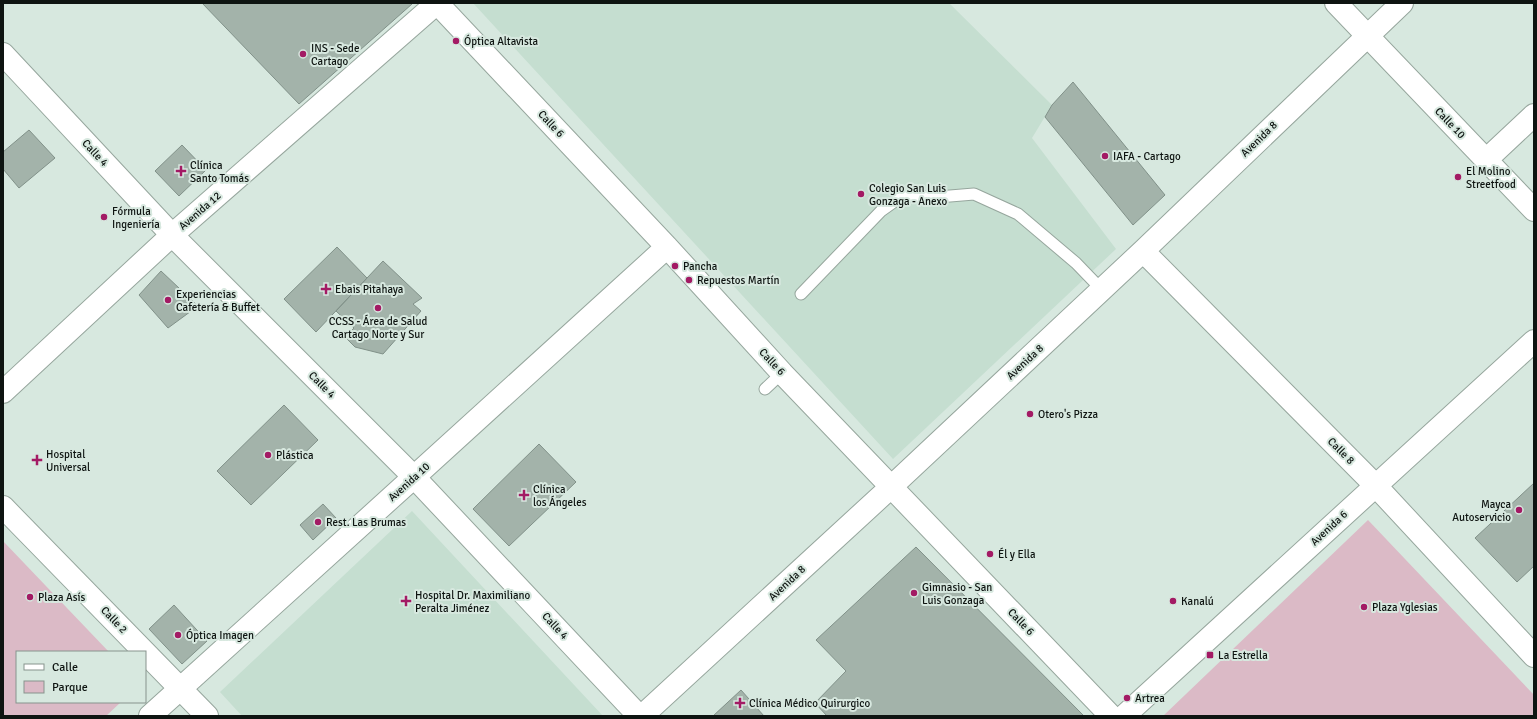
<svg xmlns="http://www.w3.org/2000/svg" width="1537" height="719" font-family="Signika,sans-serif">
<rect width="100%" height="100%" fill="#d7e8df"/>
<path fill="#c5ded0" d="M473 3H949L1052 105 1032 138 1116 249 893 459Z
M412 511 603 716H242L220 692Z"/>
<path fill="#dbbac6" d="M1368 520 1534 695V716H1163Z
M3 541 109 652H17V702H121L106 716H3Z"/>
<path fill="#a3b3aa" stroke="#819189" d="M202 3H411L412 4 299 104Z
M1073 82 1165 195 1133 225 1045 117 1052 105Z
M29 130 55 158 19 188 3 169V152Z
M182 145 206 170 179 196 155 171Z
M337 247 367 278 316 332 284 299Z
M383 261 422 298 413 304 421 311 383 354 355 347 345 337 354 328 336 311Z
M161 271 198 306 168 328 139 295Z
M284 405 318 440 251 505 217 471Z
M539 444 576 482 509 546 473 509Z
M1534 483V566L1517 582 1475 538Z
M323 504 336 518 313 540 300 525Z
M916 547 1084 716H827L815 703 846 671 816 640Z
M174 605 207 641 182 664 149 629Z
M741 690 764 716H713Z"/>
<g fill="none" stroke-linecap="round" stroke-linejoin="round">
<defs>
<path id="service" d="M801 294 881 211 902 196 938 197 974 194 1018 214 1076 263 1102 290
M765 389 782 373"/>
<path id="minor" d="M437 3 667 247 782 373 1111 716
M1336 3 1534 210
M1486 160 1534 115
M172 235 437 3
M1143 251 1375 485 1534 656
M414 477 667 247
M150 716 181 688
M642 716 891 487 1143 251 1402 3"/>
<path id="tertiary" d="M3 54 172 235 414 477 639 716
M3 392 172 235
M3 507 207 716
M181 688 414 477
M1124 716 1534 341"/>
</defs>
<use href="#service" stroke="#96a69d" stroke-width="13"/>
<use href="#minor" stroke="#96a69d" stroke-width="24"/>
<use href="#tertiary" stroke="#96a69d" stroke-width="24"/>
<use href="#service" stroke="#fff" stroke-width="11"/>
<use href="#minor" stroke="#fff" stroke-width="22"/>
<use href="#tertiary" stroke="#fff" stroke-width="22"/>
</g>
<g fill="#a31a64" stroke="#d7e8df" stroke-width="1.5">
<circle cx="456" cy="41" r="4"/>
<circle cx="303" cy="54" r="4"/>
<circle cx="1105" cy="156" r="4"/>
<path d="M179 165h4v4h4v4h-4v4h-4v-4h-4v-4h4z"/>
<circle cx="1458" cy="177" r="4"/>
<circle cx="861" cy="194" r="4"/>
<circle cx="104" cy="217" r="4"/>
<circle cx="675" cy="266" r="4"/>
<circle cx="689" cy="280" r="4"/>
<path d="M324 283h4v4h4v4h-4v4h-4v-4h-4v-4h4z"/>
<circle cx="168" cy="300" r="4"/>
<circle cx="378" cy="308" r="4"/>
<circle cx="1030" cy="414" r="4"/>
<circle cx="268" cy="455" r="4"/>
<path d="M35 454h4v4h4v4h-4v4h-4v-4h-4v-4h4z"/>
<path d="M522 489h4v4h4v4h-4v4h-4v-4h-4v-4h4z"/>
<circle cx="1519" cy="510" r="4"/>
<circle cx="318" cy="522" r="4"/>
<circle cx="990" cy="554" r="4"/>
<circle cx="914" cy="593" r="4"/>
<circle cx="30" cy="597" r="4"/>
<path d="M404 595h4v4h4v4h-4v4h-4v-4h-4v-4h4z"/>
<circle cx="1173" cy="601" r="4"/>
<circle cx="1364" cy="607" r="4"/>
<circle cx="178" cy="635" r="4"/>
<rect x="1206" y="651" width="8" height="8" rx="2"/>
<circle cx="1127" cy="698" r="4"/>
<path d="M738 697h4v4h4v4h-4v4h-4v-4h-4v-4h4z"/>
</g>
<g text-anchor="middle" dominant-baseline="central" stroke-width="4" stroke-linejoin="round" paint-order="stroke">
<g font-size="11" fill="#0e1411" stroke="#d7e8df" text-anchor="start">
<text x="464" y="41">Óptica Altavista</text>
<text x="311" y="48">INS - Sede<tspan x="311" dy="13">Cartago</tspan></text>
<text x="1113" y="156">IAFA - Cartago</text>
<text x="190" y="165">Clínica<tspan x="190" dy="13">Santo Tomás</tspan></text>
<text x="1466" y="171">El Molino<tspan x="1466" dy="13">Streetfood</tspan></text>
<text x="869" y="188">Colegio San Luis<tspan x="869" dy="13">Gonzaga - Anexo</tspan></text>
<text x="112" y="211">Fórmula<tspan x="112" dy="13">Ingeniería</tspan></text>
<text x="683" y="266">Pancha</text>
<text x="697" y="280">Repuestos Martín</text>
<text x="335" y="289">Ebais Pitahaya</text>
<text x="176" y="294">Experiencias<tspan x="176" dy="13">Cafetería &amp; Buffet</tspan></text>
<text x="378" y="321" text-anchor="middle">CCSS - Área de Salud<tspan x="378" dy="13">Cartago Norte y Sur</tspan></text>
<text x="1038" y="414">Otero's Pizza</text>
<text x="46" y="454">Hospital<tspan x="46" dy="13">Universal</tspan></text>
<text x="276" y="455">Plástica</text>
<text x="533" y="489">Clínica<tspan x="533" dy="13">los Ángeles</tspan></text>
<text x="1511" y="504" text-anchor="end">Mayca<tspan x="1511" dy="13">Autoservicio</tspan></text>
<text x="326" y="522">Rest. Las Brumas</text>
<text x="998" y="554">Él y Ella</text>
<text x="922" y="587">Gimnasio - San<tspan x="922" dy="13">Luis Gonzaga</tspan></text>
<text x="415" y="595">Hospital Dr. Maximiliano<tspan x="415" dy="13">Peralta Jiménez</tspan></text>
<text x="38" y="597">Plaza Asís</text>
<text x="1181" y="601">Kanalú</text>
<text x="1372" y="607">Plaza Yglesias</text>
<text x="186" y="635">Óptica Imagen</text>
<text x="1218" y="655">La Estrella</text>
<text x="1135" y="698">Artrea</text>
<text x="749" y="703">Clínica Médico Quirurgico</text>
</g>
<g font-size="11" fill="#0e1411" stroke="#d7e8df">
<text transform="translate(1450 123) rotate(46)">Calle 10</text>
<text transform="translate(551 124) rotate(47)">Calle 6</text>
<text transform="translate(1259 139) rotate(-44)">Avenida 8</text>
<text transform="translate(95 153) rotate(47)">Calle 4</text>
<text transform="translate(200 211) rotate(-41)">Avenida 12</text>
<text transform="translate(772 362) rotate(47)">Calle 6</text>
<text transform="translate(1025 362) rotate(-43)">Avenida 8</text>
<text transform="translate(322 385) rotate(45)">Calle 4</text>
<text transform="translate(1341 451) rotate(45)">Calle 8</text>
<text transform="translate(409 482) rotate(-42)">Avenida 10</text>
<text transform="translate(1329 528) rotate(-43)">Avenida 6</text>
<text transform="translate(787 583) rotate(-43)">Avenida 8</text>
<text transform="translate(114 620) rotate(46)">Calle 2</text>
<text transform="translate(1021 622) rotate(46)">Calle 6</text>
<text transform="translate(555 626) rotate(47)">Calle 4</text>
</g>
</g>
<rect width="1537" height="719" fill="none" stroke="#0e1411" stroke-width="8"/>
<rect x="16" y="651" width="130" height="52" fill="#d7e8df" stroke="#87938d"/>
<rect x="24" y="664" width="20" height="6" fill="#ffffff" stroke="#87938d"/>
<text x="52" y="671" font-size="12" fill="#0e1411">Calle</text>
<rect x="24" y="681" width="20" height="12" fill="#dbbac6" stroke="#87938d"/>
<text x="52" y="691" font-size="12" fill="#0e1411">Parque</text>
</svg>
